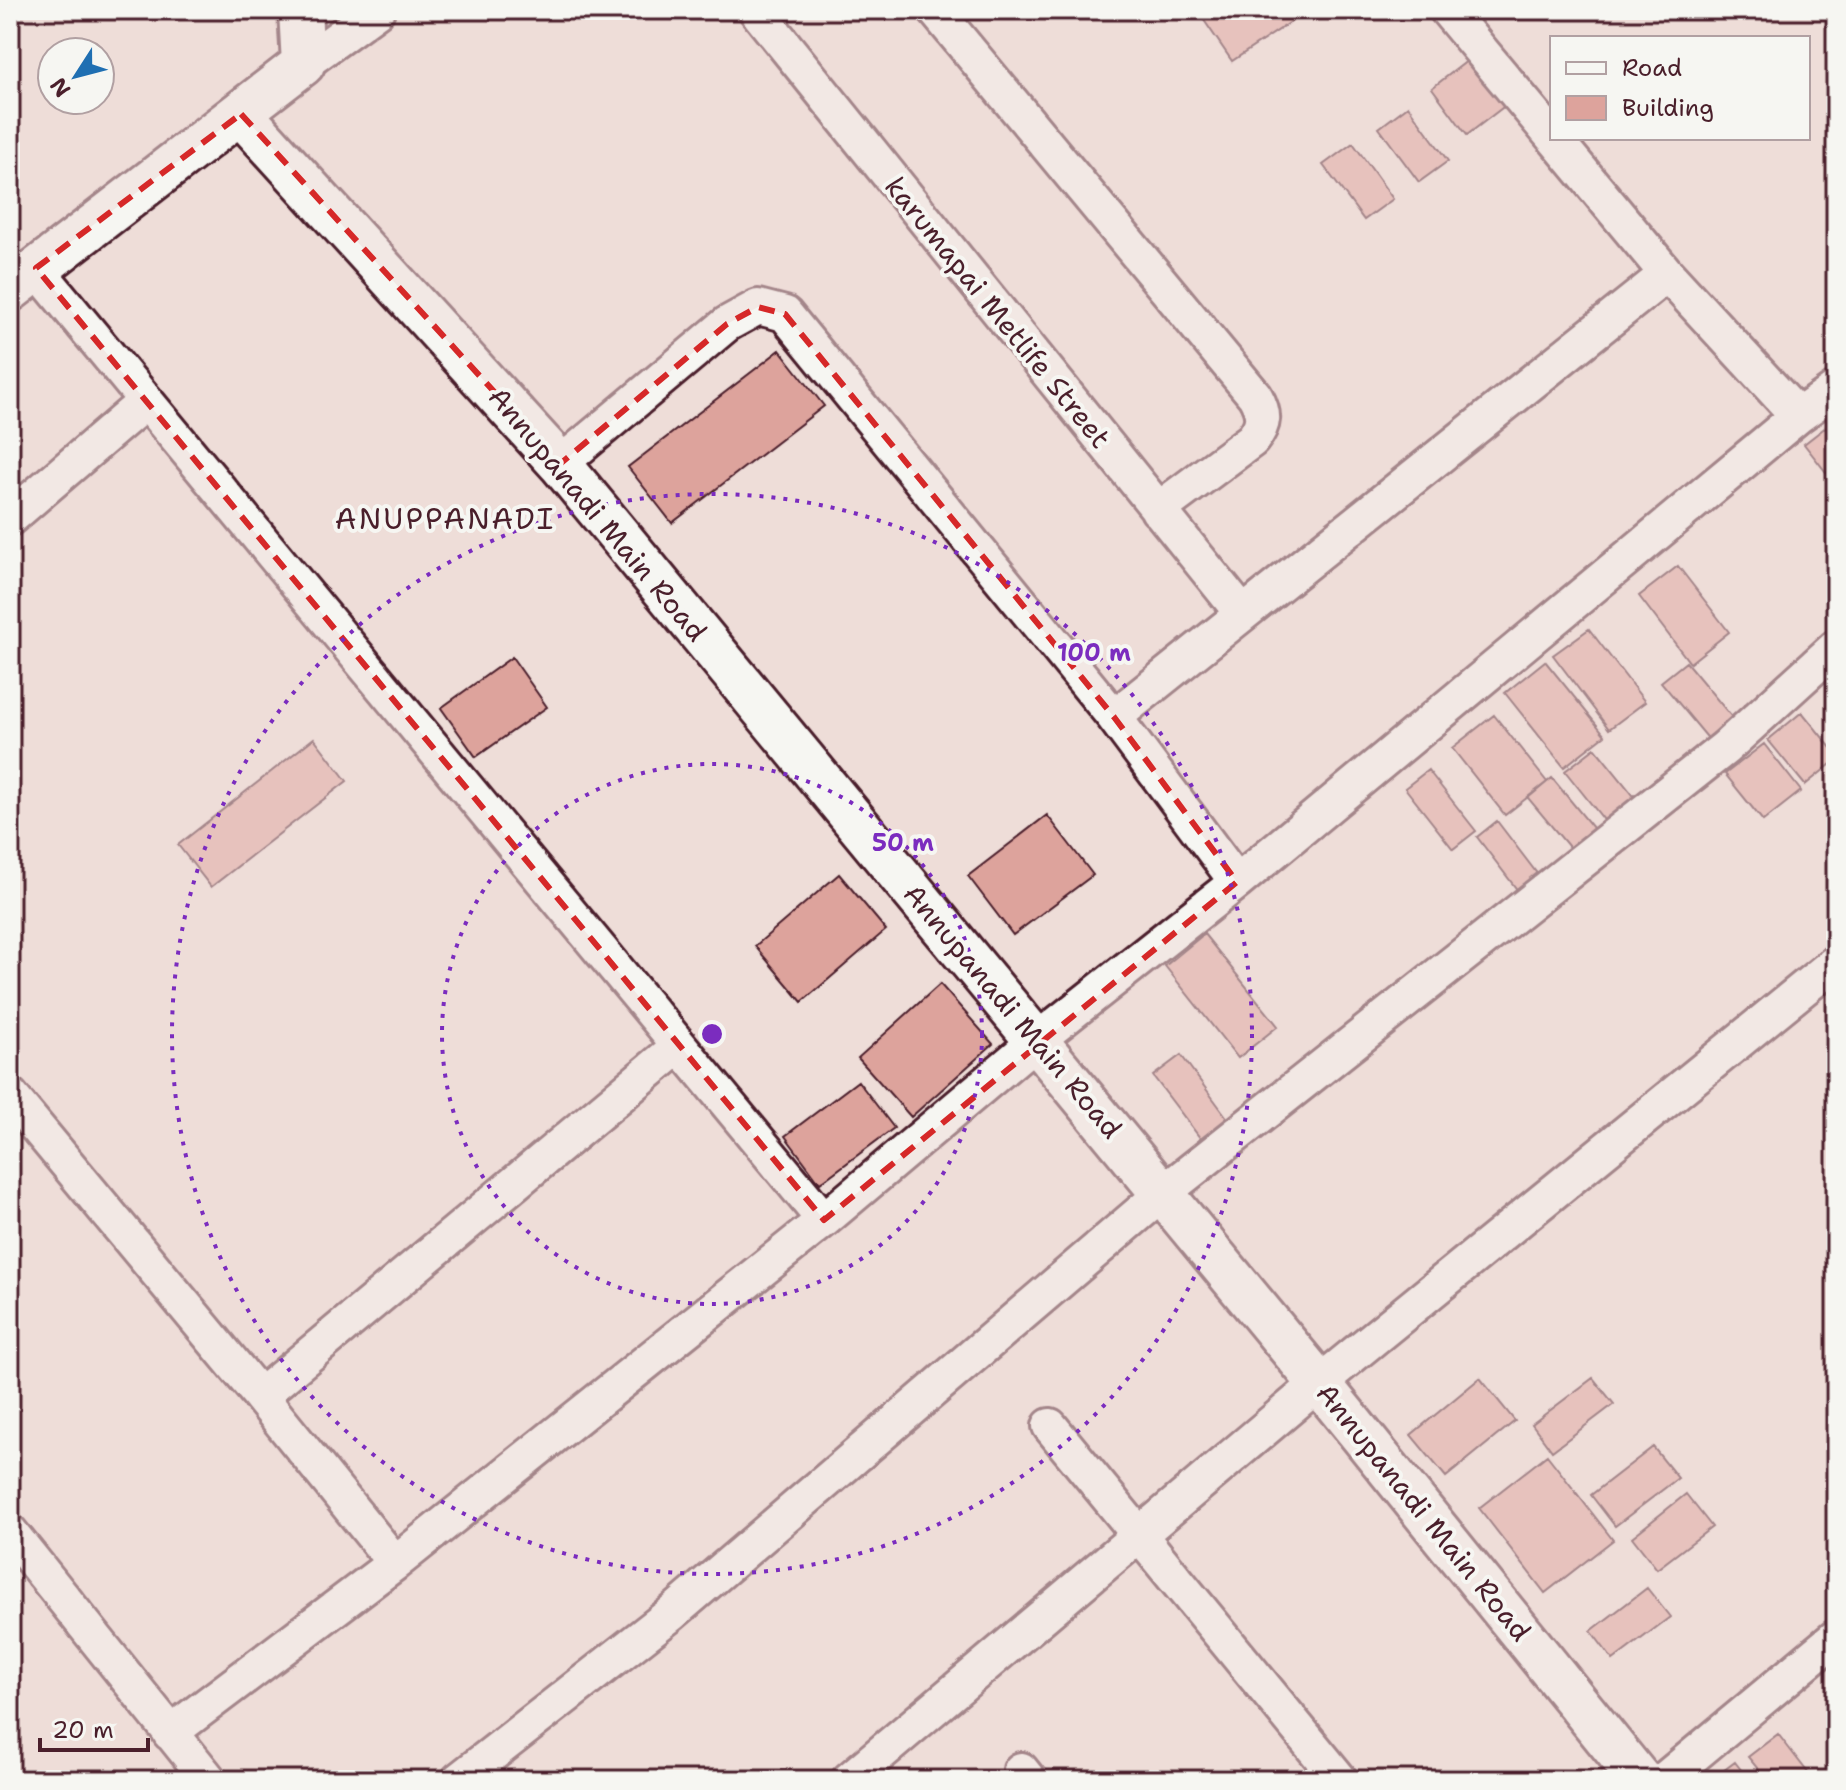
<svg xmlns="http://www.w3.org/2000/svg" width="1846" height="1790" font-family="'Shantell Sans',sans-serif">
<rect width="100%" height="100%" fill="#eeddd8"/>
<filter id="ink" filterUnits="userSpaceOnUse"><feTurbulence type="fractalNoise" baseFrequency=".0125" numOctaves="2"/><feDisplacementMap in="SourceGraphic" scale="16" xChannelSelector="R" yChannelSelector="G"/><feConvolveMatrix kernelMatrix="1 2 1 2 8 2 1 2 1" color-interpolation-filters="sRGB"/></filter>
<g filter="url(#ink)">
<path fill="#dda39c" stroke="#4a1f2b" stroke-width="2" d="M1197 10H1300L1303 14 1232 61Z
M1476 54 1511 101 1467 135 1432 88Z
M1408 106 1448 161 1419 182 1379 128Z
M1353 143 1393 199 1364 220 1323 165Z
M780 350 824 406 672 523 628 467Z
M1836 419V485L1804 444Z
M1678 566 1729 632 1690 663 1639 596Z
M1589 629 1645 702 1609 729 1553 655Z
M512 657 547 707 476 757 441 708Z
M1545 661 1605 735 1564 767 1505 693Z
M1686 662 1736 722 1711 742 1661 682Z
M1802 712 1836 754V760L1805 785 1768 740Z
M1494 715 1547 782 1505 815 1452 748Z
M314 738 347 781 211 887 178 845Z
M1764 744 1801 791 1763 821 1725 774Z
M1595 748 1642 806 1612 830 1565 771Z
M1428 770 1476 831 1453 849 1405 788Z
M1552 778 1603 840 1579 859 1528 798Z
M1047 815 1093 875 1013 935 968 876Z
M1497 821 1545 884 1525 900 1477 837Z
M839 874 886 930 802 1002 755 946Z
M1204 934 1278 1026 1238 1058 1165 966Z
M940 984 993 1044 911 1117 858 1058Z
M1181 1055 1234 1127 1207 1147 1153 1076Z
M858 1081 894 1128 820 1183 785 1136Z
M1480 1378 1515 1421 1446 1477 1411 1435Z
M1593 1378 1614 1404 1552 1451 1532 1424Z
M1653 1447 1678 1478 1615 1526 1591 1495Z
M1547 1455 1613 1540 1545 1593 1479 1508Z
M1686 1494 1712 1527 1657 1569 1632 1537Z
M1647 1588 1670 1617 1613 1660 1591 1631Z
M1778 1734 1812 1778 1809 1780H1767L1748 1757Z
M1735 1762 1749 1780H1711Z"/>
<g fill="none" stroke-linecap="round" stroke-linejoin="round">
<defs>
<path id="minor" d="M756 10 1242 613
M935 10 1255 396C1265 414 1265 424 1252 440L1158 510
M1447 10 1552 136
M303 64 377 10
M1554 138 1667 274 1798 416 1836 389
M36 268 824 1220
M560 464 727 324 758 307 785 314 1114 717 1237 882
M10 518 145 402
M1114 717 1667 274
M10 1095 260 1396 678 1047
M260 1396 395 1563
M1050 1426 1340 1780
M10 1532 209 1780
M170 1733 395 1563 824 1220 1037 1040 1237 882 1798 416
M1021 1770 1029 1780
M459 1780 671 1614 1163 1193 1725 748 1836 647
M849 1780 1319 1383 1836 962
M1664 1780 1836 1637"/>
<path id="tertiary" d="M241 114 560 464 1319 1383 1640 1780
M10 290 303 64 300 10"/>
</defs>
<use href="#minor" stroke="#4a1f2b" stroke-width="40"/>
<use href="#tertiary" stroke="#4a1f2b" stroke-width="48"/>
<use href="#minor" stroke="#f6f6f2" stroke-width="34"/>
<use href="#tertiary" stroke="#f6f6f2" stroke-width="42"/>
</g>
</g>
<path d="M0 0H1846V1790H0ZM241 114 560 464 727 324 758 307 785 314 1114 717 1237 882 824 1220 36 268Z" fill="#eeddd8" fill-opacity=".55" fill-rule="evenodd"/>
<path fill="none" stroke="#d62828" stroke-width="6" stroke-dasharray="16 10" stroke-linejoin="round" d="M241 114 560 464 727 324 758 307 785 314 1114 717 1237 882 824 1220 36 268Z"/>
<g fill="none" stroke="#7b2cbf" stroke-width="4" stroke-dasharray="4 8">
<circle cx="712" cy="1034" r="270"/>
<circle cx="712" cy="1034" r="540"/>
</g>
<g text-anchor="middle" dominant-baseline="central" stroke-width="8" stroke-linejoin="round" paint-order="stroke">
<g font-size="28" fill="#4a1f2b" stroke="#f6f6f2">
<text transform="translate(998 312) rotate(51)">karumapai Metlife Street</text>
<text transform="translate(598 514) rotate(50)">Annupanadi Main Road</text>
<text transform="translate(1013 1011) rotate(50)">Annupanadi Main Road</text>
<text transform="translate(1424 1512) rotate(51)">Annupanadi Main Road</text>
</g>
<g font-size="30" letter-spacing="2" fill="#4a1f2b" stroke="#f6f6f2">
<text x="445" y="518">ANUPPANADI</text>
</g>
</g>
<circle cx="712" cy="1034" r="12" fill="#7b2cbf" stroke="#f6f6f2" stroke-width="4"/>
<g font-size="24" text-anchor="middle" font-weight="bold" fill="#7b2cbf" stroke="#f6f6f2" stroke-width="8" stroke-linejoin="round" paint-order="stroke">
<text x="1094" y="661">100 m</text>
<text x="903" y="851">50 m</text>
</g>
<rect width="1846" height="1790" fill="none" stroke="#f6f6f2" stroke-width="40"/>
<rect x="20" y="20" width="1806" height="1750" fill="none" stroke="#4a1f2b" stroke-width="3" filter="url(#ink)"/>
<rect x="1550" y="36" width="260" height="104" fill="#f6f6f2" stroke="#b1a0a2" stroke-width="2"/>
<rect x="1566" y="62" width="40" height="12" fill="#f6f6f2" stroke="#b1a0a2" stroke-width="2"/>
<text x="1622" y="76" font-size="24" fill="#4a1f2b">Road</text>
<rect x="1566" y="96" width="40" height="24" fill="#dda39c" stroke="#b1a0a2" stroke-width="2"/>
<text x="1622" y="116" font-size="24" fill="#4a1f2b">Building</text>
<g transform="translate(76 76) rotate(234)"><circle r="38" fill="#f6f6f2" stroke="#b1a0a2" stroke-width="2"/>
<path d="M0-6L14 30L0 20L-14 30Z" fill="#1f6fb2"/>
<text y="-12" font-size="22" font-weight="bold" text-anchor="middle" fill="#4a1f2b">N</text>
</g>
<path d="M40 1738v12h108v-12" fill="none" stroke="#4a1f2b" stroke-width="4"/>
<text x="52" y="1738" font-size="24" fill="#4a1f2b" stroke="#f6f6f2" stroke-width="6" paint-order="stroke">20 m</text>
</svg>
